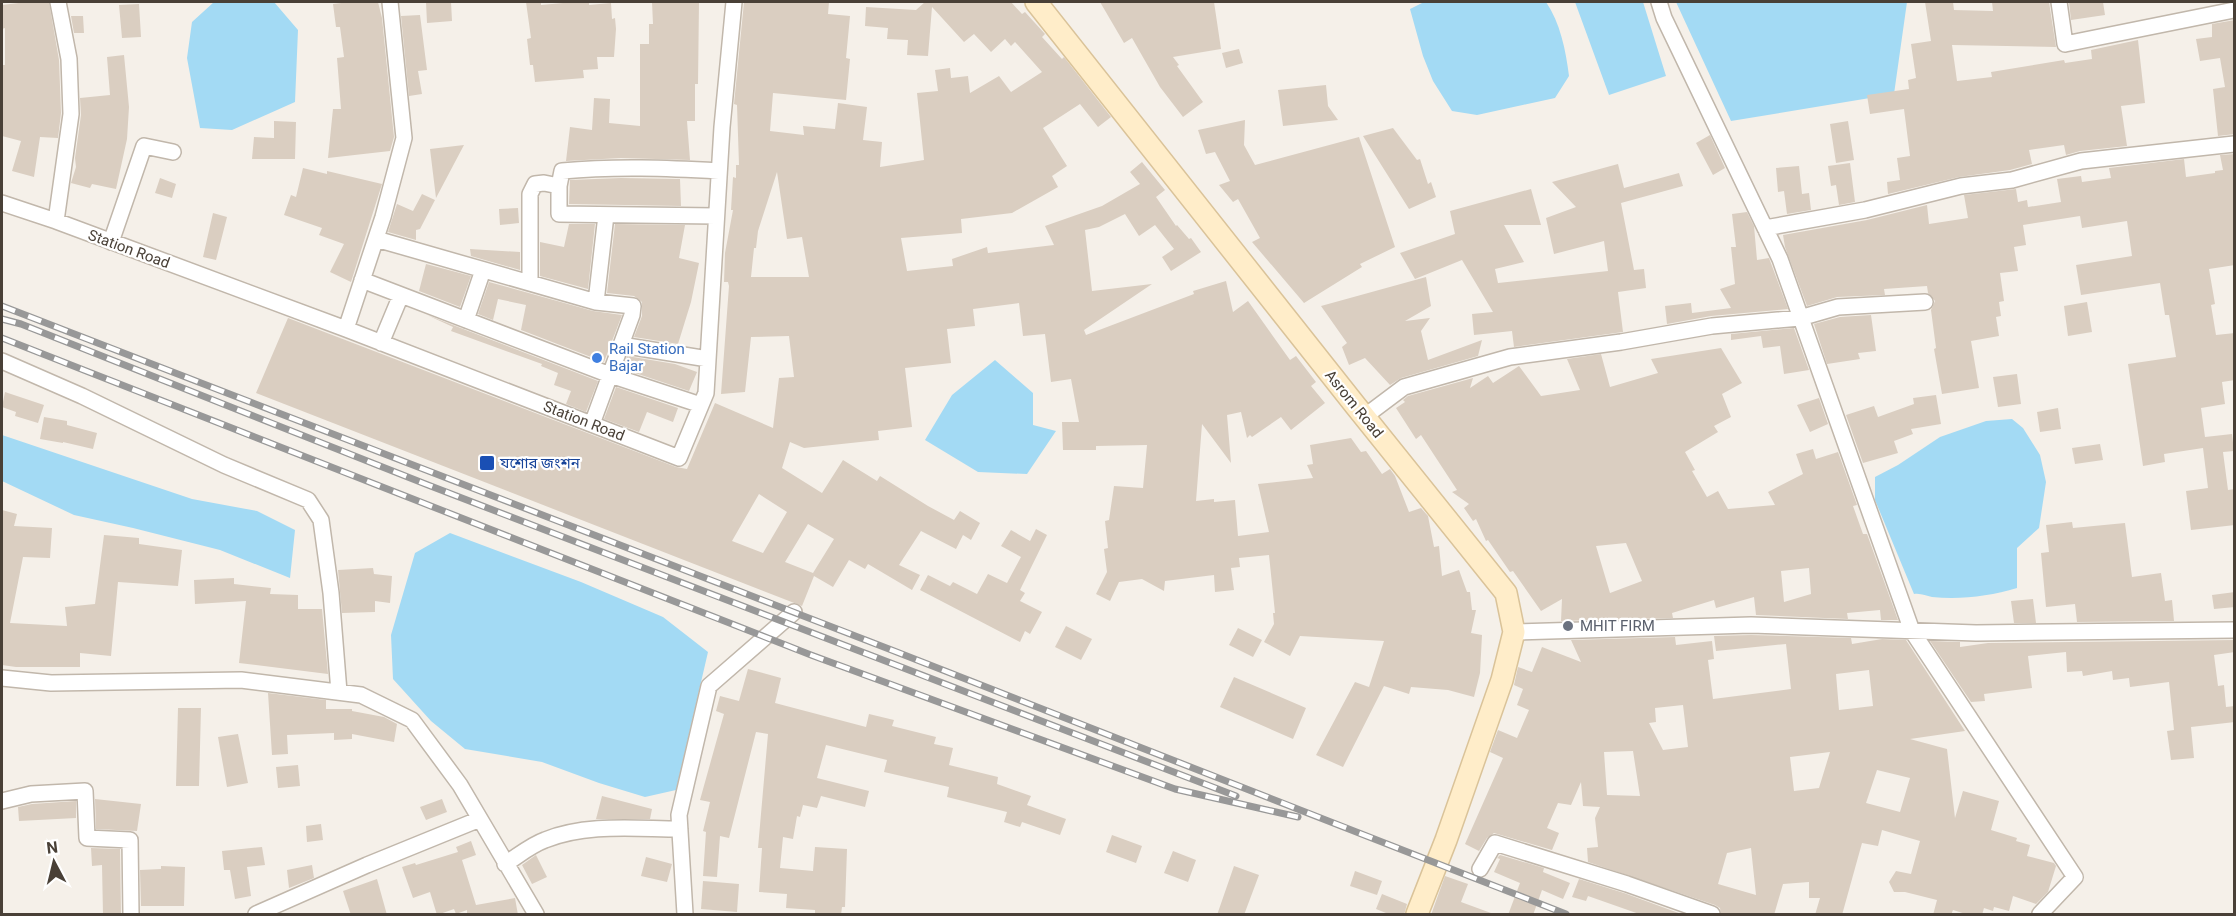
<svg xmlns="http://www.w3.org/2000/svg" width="2236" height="916" font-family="Roboto,'Noto Sans Bengali',sans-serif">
<rect width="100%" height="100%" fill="#f5f0e9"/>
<path fill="#a3daf4" d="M214 2H274L298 30 295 102 232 130 200 128 187 58 192 22Z
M1424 2H1546C1560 22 1566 51 1569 76L1555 98 1477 115 1452 111 1433 81 1423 56 1410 9Z
M1575 2H1643L1666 76 1609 95Z
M1676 2H1907L1894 94 1731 121Z
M995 360 1033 393V425L1056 431 1027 474 978 472 925 440 952 395Z
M2012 419 2023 428 2040 455 2046 482 2039 528 2017 548V588C1990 596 1961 600 1932 597 1926 596 1921 593 1914 594L1875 500V477L1898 465 1940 437 1986 421Z
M2 435 192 499 257 511 295 530 290 578 220 550 133 528 74 515 2 481Z
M450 533 581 582 663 617 708 652 676 790 645 797 599 783 542 762 465 749 431 721 393 679 391 635 415 553Z"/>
<path fill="#dacec1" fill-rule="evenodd" d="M27 2H49L59 60 61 113 58 138 40 137 34 177 12 171 21 141 2 136V65H5V28L2 29V5Z
M350 2H378L382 18 394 137 390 151 328 158 333 109H341L337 58 344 57 340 27H336L333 4Z
M426 2H451L452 21 427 23Z
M526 2H541V5L574 2H589V5L611 3 612 19 615 18 616 29 614 57H597L598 69 583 70 584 78 535 82 533 65H530L527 39 531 38Z
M652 2H699L698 84H695V121H687L690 160 621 158 566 161 570 127 592 130 594 98 610 99 609 123 640 126V44H649V24H653Z
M744 2H829L828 14 850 16 846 58 850 59 846 100 773 93 770 131 804 135 803 126 835 129 838 103 867 107 863 140 882 142 880 167 924 160 917 93 938 91 935 70 950 68 951 78 968 76 970 93 999 76 1011 92 1042 72 1015 42 1011 46 1005 39 991 52 974 34 964 42 932 7 928 56 907 55 908 40 887 39 888 28 865 26 866 7 916 10 925 2H1011L1022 14 1025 12 1045 34 1042 37 1062 59 1064 57 1111 117 1098 127 1080 104 1043 128 1067 166 1052 176 1058 187 1012 213 961 219 962 233 901 238 907 271 953 266 952 259 987 247 988 253 1054 245 1045 226 1102 206 1140 184 1130 172 1142 162 1165 190 1156 197 1176 226 1177 225 1189 239 1191 238 1201 252 1171 271 1162 257 1174 249 1155 225 1139 236 1125 214 1099 227 1085 230 1092 291 1152 284 1084 330 1086 335 1194 294 1193 291 1226 281 1233 312 1248 301 1290 360 1296 356 1316 382 1311 386 1325 403 1291 430 1281 417 1252 437 1250 435 1247 438 1241 412 1227 415 1231 463 1202 424 1196 501 1214 499V502L1235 500 1238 536 1269 532 1258 484 1313 478 1307 465 1313 464 1310 445 1351 438 1361 452 1366 451 1382 474 1390 469 1395 476 1409 512 1421 508 1428 516 1434 547 1439 546 1442 576 1459 570 1467 592H1470L1472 610H1476L1471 633 1482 635 1480 673 1474 697 1448 690 1411 687 1409 694 1384 686 1343 767 1316 755 1355 682 1369 687 1384 641 1300 636 1290 656 1264 642 1274 624 1273 613H1275L1269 555 1239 558 1240 567 1231 568 1234 590 1215 592 1214 575 1165 581 1164 591 1142 579 1119 582 1110 601 1096 594 1107 572 1104 549 1108 548 1105 521 1109 520 1114 486 1143 488 1147 445 1096 446V450H1063L1062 422H1079L1071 379 1051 382 1045 334 1023 336 1019 303 973 309 975 326 947 329 951 363 905 368 912 427 878 431 879 440 804 448 790 442 782 468 822 493 843 460 877 481 880 476 928 506 954 520 960 511 980 523 971 540 963 535 956 549 921 531 899 565 920 575 912 590 868 564 865 569 849 560 833 587 814 576 802 606 256 393 288 318 676 467 687 469 715 403 773 428 779 378 794 377 789 336 751 337 745 392 721 394 729 286 728 282H724L725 253 733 210H731L733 177 736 178V165H739L737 105 734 104ZM777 172 787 239 802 237 809 277H751L754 248H756L758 231ZM759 494 787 512 763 553 732 541ZM808 524 834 539 813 573 785 562Z
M1100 2H1214L1221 49 1173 57 1179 65 1177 66 1203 102 1183 117 1160 87 1132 38 1124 43Z
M1925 2H1953L1954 10 1993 11 1992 2H2049L2056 47 1952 45 1957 81 1992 77 1991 72 2064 60 2065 63 2092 59 2091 50 2138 40 2145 103 2121 106 2127 146 2080 151 2066 155 2064 145 2029 150 2032 164 2010 170 1959 177 1888 194 1887 182 1900 180 1897 158 1910 156 1904 109 1870 114 1867 95 1909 89 1908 80 1916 78 1911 44 1931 41Z
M2069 2H2103L2105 15 2071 20Z
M139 4 141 37 122 38 119 5Z
M420 15 427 70 418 71 422 94 409 96 401 16Z
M71 16H83L84 33H74Z
M2235 20V134L2218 136 2213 89 2225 87 2220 58 2200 61 2196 39 2212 37V24Z
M1239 49 1243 63 1226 68 1222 53Z
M124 55 129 107 127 139 116 189 92 184 90 188 71 183 76 167 75 158 81 115 80 98 110 95 107 57Z
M1326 85 1328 106 1338 120 1283 126 1278 90Z
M1245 120 1244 145 1255 165 1359 137 1395 247 1360 264 1362 267 1304 303 1252 242 1260 238 1238 199 1233 202 1219 185 1230 181 1215 152 1206 154 1198 130Z
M274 121 296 122 295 159H252L254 137 274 138Z
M1848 121 1854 160 1836 163 1830 124Z
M1393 128 1417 160 1420 159 1428 184 1431 182 1436 197 1409 209 1363 136Z
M1710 135 1725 168 1713 175 1696 143Z
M464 145 436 198 430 149Z
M2235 154V265L2209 269 2215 304 2211 305 2216 335 2235 333V380L2222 382 2225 404 2201 408 2205 437 2232 434 2234 451 2223 452 2228 490 2235 489V525L2191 530 2186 491 2208 488 2203 448 2164 454 2165 462 2143 466 2128 364 2176 357 2169 315H2165L2160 283 2081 295 2076 265 2132 256 2127 221 2082 228 2080 216 2023 225 2026 245 2014 247 2018 271 2000 273 2004 301 1999 302 2001 316 1996 317 1999 336 1971 341 1979 388 1942 394 1934 349 1936 348 1931 310 1935 301 1928 293 1927 286 1884 289 1885 295 1837 297 1807 306 1785 247 1783 235 1867 220 1927 205 1929 224 1968 218 1964 195 2016 189 2018 202 2027 200 2028 207 2061 202 2057 179 2081 176 2082 182 2111 178 2109 168 2184 159 2186 177 2215 173V171L2223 170 2220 155Z
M1850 163 1855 202 1839 205 1836 185 1831 186 1828 166Z
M1618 164 1624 188 1679 173 1683 186 1621 203 1634 270 1644 269 1646 288 1618 292 1623 332 1514 347 1512 331 1474 335 1472 314 1493 312 1462 260 1415 279 1400 253 1455 234 1450 211 1531 189 1541 225H1504L1524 262 1495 269 1498 283 1608 271 1604 241 1554 254 1546 218 1576 207 1552 182Z
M1799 166 1802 194 1809 193 1811 210 1787 214 1784 191 1778 192 1776 168Z
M303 168 327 174V171L382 184 351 282 330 272 344 244 319 235 322 228 284 215 291 195 296 197Z
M160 178 176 184 172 198 155 193Z
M621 178 680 179 681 206 569 204 570 180Z
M422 194 435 200 420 229 416 230V240L388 232 397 204 413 211Z
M518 208 519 223 500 225 499 209Z
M1747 212 1754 226 1757 260 1769 258 1788 309 1711 316 1667 324 1665 306 1691 303 1692 313 1731 308 1720 289 1735 284 1731 247H1736L1732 214Z
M213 213 227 217 216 260 203 257Z
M569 224H595L588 289 540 276V242L564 247Z
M615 224 685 225 679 258 699 263 691 302 678 344 634 337 642 316V302L634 296 607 293Z
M470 249 520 252V270L471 256Z
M426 264 471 276 460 307 419 291Z
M1426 277 1431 306 1405 321 1430 318 1421 331 1428 360 1482 340 1478 356 1401 378 1390 385 1365 358 1349 365 1342 347 1347 343 1321 306Z
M489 282 593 311 622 315 604 362 521 330 526 305 498 299 493 320 478 314Z
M2087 302 2092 332 2068 336 2064 306Z
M427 315 598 381 586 412 566 404 571 391 554 385 558 373 541 366 542 364 451 331 453 327Z
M1871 315 1876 351 1858 353 1860 359 1827 364 1814 324 1840 317Z
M1794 328 1809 370 1784 374 1780 346 1763 348 1761 336 1731 340V334Z
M1721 348 1742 383 1722 394 1731 417 1714 426 1718 432 1685 452 1695 470 1692 471 1707 497 1718 491 1728 509 1775 505 1768 492 1803 474 1796 454 1813 449 1816 459 1838 452 1857 505 1853 506 1863 534H1867L1898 620H1881L1880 610 1847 613 1848 619 1756 615 1754 597 1716 608 1714 600 1672 613 1673 618 1561 621 1562 599 1541 611 1513 571 1510 572 1488 540 1486 541 1476 519 1473 521 1464 508 1469 504 1452 492 1457 490 1421 435 1416 439 1396 408 1405 402 1403 400 1408 396 1473 378 1470 388 1488 376 1493 383 1519 366 1541 396 1580 390 1567 359 1601 354 1610 387 1658 373 1651 359ZM1626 543 1642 581 1610 593 1596 546ZM1809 568 1811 594 1784 602 1781 571Z
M627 356 675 364 697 372 689 391 623 369Z
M2017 374 2021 404 1998 407 1993 377Z
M616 387 678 408 673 422 647 412 639 432 604 419Z
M5 392 44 405 38 423 15 416 16 412 2 407Z
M1936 395 1941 424 1911 429 1913 434 1894 441 1898 453 1863 463 1846 415 1874 406 1878 417 1914 404 1913 398Z
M1819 398 1828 424 1810 432 1797 405Z
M2058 408 2061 429 2040 432 2037 412Z
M44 417 67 421V425L97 433 93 449 63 442V443L40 439Z
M2100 444 2103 460 2075 464 2072 448Z
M2 510 17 514 14 526 52 528 50 558 23 557 10 623 67 626 65 607 95 604 104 535 139 538V544L182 550 178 586 118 582 111 656 80 653V667H16L2 665Z
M2072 522 2073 528 2125 523 2132 577 2161 573 2165 601 2172 600 2174 621 2077 622 2075 604 2046 607 2041 553 2049 552 2046 525Z
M1036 529 1047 535 1020 590 1025 593 1020 601 1042 612 1030 634 1025 631 1020 642 920 590 928 575 950 586 953 582 977 594 988 574 1007 583 1021 557 1001 546 1011 530 1030 541Z
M373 568 374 574 392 576 390 603 375 601V612L342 613 338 570Z
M234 578V584L271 588 270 594 298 595V609H322L328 674 239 663 246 601 195 604 194 580Z
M2235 592V607L2214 609 2212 595Z
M2033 599 2036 623H2014L2011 601Z
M1066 626 1092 639 1081 660 1055 647Z
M1238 628 1262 640 1253 657 1229 645Z
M1751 635 1851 638 1852 644 1882 639 1906 640 1965 731 1910 739 1947 749 1955 818 1963 791 1999 801 1991 830 2017 838 2016 841 2030 845 2027 856 2054 863 2056 866 2048 892 2036 904 2013 896 2009 911 1994 907 1993 911 1984 908 1982 915H1969L1953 910 1951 915H1933L1937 900 1905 892H1894L1889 882 1896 871 1911 874 1920 841 1882 830 1878 846 1862 843 1842 915H1815L1820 898H1809V882L1783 884 1774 915H1721L1720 908 1715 905 1588 862 1587 848 1598 847 1595 818 1600 807 1583 806 1581 782 1571 805 1558 803 1547 828 1559 833 1552 850 1494 833 1487 838 1479 851 1465 844 1503 758 1490 752 1498 730 1517 738 1529 710 1517 705 1523 689 1514 685 1518 667 1532 672 1542 647 1581 662 1571 640 1675 637 1676 645 1712 641 1714 659 1708 660 1713 699 1791 689 1786 644 1716 651 1714 636ZM1869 670 1873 706 1839 710 1836 674ZM1683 705 1688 747 1663 750 1649 723 1656 722 1655 708ZM1633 751 1640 796 1607 795 1604 752ZM1830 752 1819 788 1794 791 1790 757ZM1877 770 1910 778 1900 812 1866 803ZM1751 848 1756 895 1718 884 1727 853Z
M2235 640V652L2214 655 2218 686 2224 685 2226 707 2235 706V722L2191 727 2194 758 2171 760 2167 731 2174 730 2169 682 2130 687 2129 678 2113 680 2112 671 2083 676 2082 671 2067 672 2066 652 2028 656 2032 688 1984 694 1985 701 1971 702 1930 641 1960 642V647L1988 643Z
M748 669 781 678 775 703 866 727 869 714 894 720 892 726 936 737 934 744 953 748 949 765 998 777 997 784 1031 796 1027 805 1066 819 1060 835 1022 822 1020 827 1004 822 1007 812 947 797 949 787 884 772 887 760 826 745 817 778 869 791 865 807 821 796 817 808 803 805 800 817 797 816 793 839 783 837 780 868 813 871 815 847 847 849 845 907H842L841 915H815V910L786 908 787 894 759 892 762 848H758L768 734 756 732 729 838 720 836 717 877 703 876 706 832 703 831 710 802 700 800 724 714 716 711 720 696 739 701Z
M1234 677 1306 708 1293 739 1220 707Z
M268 693 326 700V709H352V711L384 717 397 724 394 742 352 734V739L334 740V733L287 735 288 754 272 755Z
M178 708H201L199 786H176Z
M238 734 248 783 227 787 218 737Z
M298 765 300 786 278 788 276 767Z
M602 796 652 809 650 819H596Z
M95 799 141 804 137 831 96 829Z
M442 799 447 812 426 820 420 807Z
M76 801V818L19 821 18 807 32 804Z
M321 824 323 840 307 842 306 826Z
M1112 835 1142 846 1136 863 1106 852Z
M471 841 476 855 462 860 476 905 515 898 518 915H467V910L456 914 454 909 437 915 430 892 413 898 402 867 415 863 416 865 458 852 456 847Z
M262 847 265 865 247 867 251 896 235 899 230 870H224L222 851Z
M91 848 120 849 121 915H103L102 865 92 866Z
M1173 851 1196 860 1188 882 1164 873Z
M536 855 547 877 532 884 522 865Z
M1500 855 1544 868 1543 872 1570 883 1563 899 1542 890 1533 915H1508L1520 883 1494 872 1500 859 1497 858Z
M646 857 672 864 667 882 641 876Z
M312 865 314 878 289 888 287 870Z
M161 866 185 867 184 906H141L140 870 161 869Z
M1234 866 1259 875 1244 915H1217Z
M1355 871 1382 881 1377 895 1350 886Z
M1445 876 1468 884 1461 902 1491 913V915H1431Z
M377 879 387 915H351L343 891Z
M1579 879 1624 893 1684 915H1642L1588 896 1586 901 1572 897Z
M703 881 739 884 737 912 701 909Z
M1382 894 1407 904 1404 915H1391L1376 909Z"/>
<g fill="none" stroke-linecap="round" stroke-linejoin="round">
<defs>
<path id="street" d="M1659 2 1664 18 1780 259 1912 631 2075 877 2040 914
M2059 2 2065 44 2234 10
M2 203 56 221 346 329 679 458 706 393 722 127 734 2
M716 216 559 214V186L562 171C615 166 667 168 719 171
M56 221 71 114 69 59 58 2
M1765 228 1865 210 1961 186 2012 180 2081 161 2234 144
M376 239 596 302
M111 242 144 146 173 152
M362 280 610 375 701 405
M530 283V194L535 184 544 183 559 186
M466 320 483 270
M346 329 383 217 404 138 390 2
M381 343 401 295
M621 345 708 359
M2 361 82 396 224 465 308 500 321 520 331 593 339 692
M1364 417 1404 387 1510 357 1621 342 1712 326 1800 318 1838 307 1925 302
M592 424 632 315 633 306 596 302 606 215
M1514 632 1751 625 1976 633 2234 630
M2 678 51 683 241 680 361 695 412 720 460 785 536 914
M2 801 31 794 85 791 87 838 130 840 131 914
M505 864C518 856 531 845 545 840 587 823 636 829 680 829
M1480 869 1495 843 1627 884 1712 914
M256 914 367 865 480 819
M685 914 679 815 709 686 794 612"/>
<path id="secondary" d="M1036 2 1355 405 1506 593 1514 632 1502 680 1446 840 1417 914"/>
</defs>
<use href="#street" stroke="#c1b7ab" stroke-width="18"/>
<use href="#secondary" stroke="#dac399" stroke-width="24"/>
<use href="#street" stroke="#fff" stroke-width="15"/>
<use href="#secondary" stroke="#ffedc9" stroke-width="21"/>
<defs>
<path id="rail" d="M2 306 889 649 1566 914
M2 319 21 324 428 485 1236 796
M2 338 811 655 1175 789 1298 817"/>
</defs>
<use href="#rail" stroke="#989898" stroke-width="7"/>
<use href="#rail" stroke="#fff" stroke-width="4.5" stroke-dasharray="14" stroke-linecap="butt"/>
</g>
<circle fill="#3f7fe0" stroke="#fff" stroke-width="2" cx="597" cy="358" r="6"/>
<rect fill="#1a4fb4" stroke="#fff" stroke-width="2" x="479" y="455" width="16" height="16" rx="3"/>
<circle fill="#6b7280" stroke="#fff" stroke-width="2" cx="1568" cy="626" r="6"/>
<g text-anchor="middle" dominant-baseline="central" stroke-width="4.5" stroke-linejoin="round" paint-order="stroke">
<g font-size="15" fill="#494037" stroke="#fff">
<text transform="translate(129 249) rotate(20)">Station Road</text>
<text transform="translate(1354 404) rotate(51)">Asrom Road</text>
<text transform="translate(584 421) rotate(21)">Station Road</text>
</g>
<g font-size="15" fill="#366cbe" stroke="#fff" text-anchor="start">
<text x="609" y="349">Rail Station<tspan x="609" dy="17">Bajar</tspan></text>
</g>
<g font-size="15" fill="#164399" stroke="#fff" text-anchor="start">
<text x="500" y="463">যশোর জংশন</text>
</g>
<g font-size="15" fill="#5b616d" stroke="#fff" text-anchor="start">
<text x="1580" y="626">MHIT FIRM</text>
</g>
</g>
<rect width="2236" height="916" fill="none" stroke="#494037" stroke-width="6"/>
<g transform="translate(54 862) rotate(353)" stroke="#ffffff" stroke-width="4.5" paint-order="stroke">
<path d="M0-4.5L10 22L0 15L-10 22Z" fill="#494037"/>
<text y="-9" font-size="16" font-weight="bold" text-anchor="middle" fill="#494037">N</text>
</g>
</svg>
